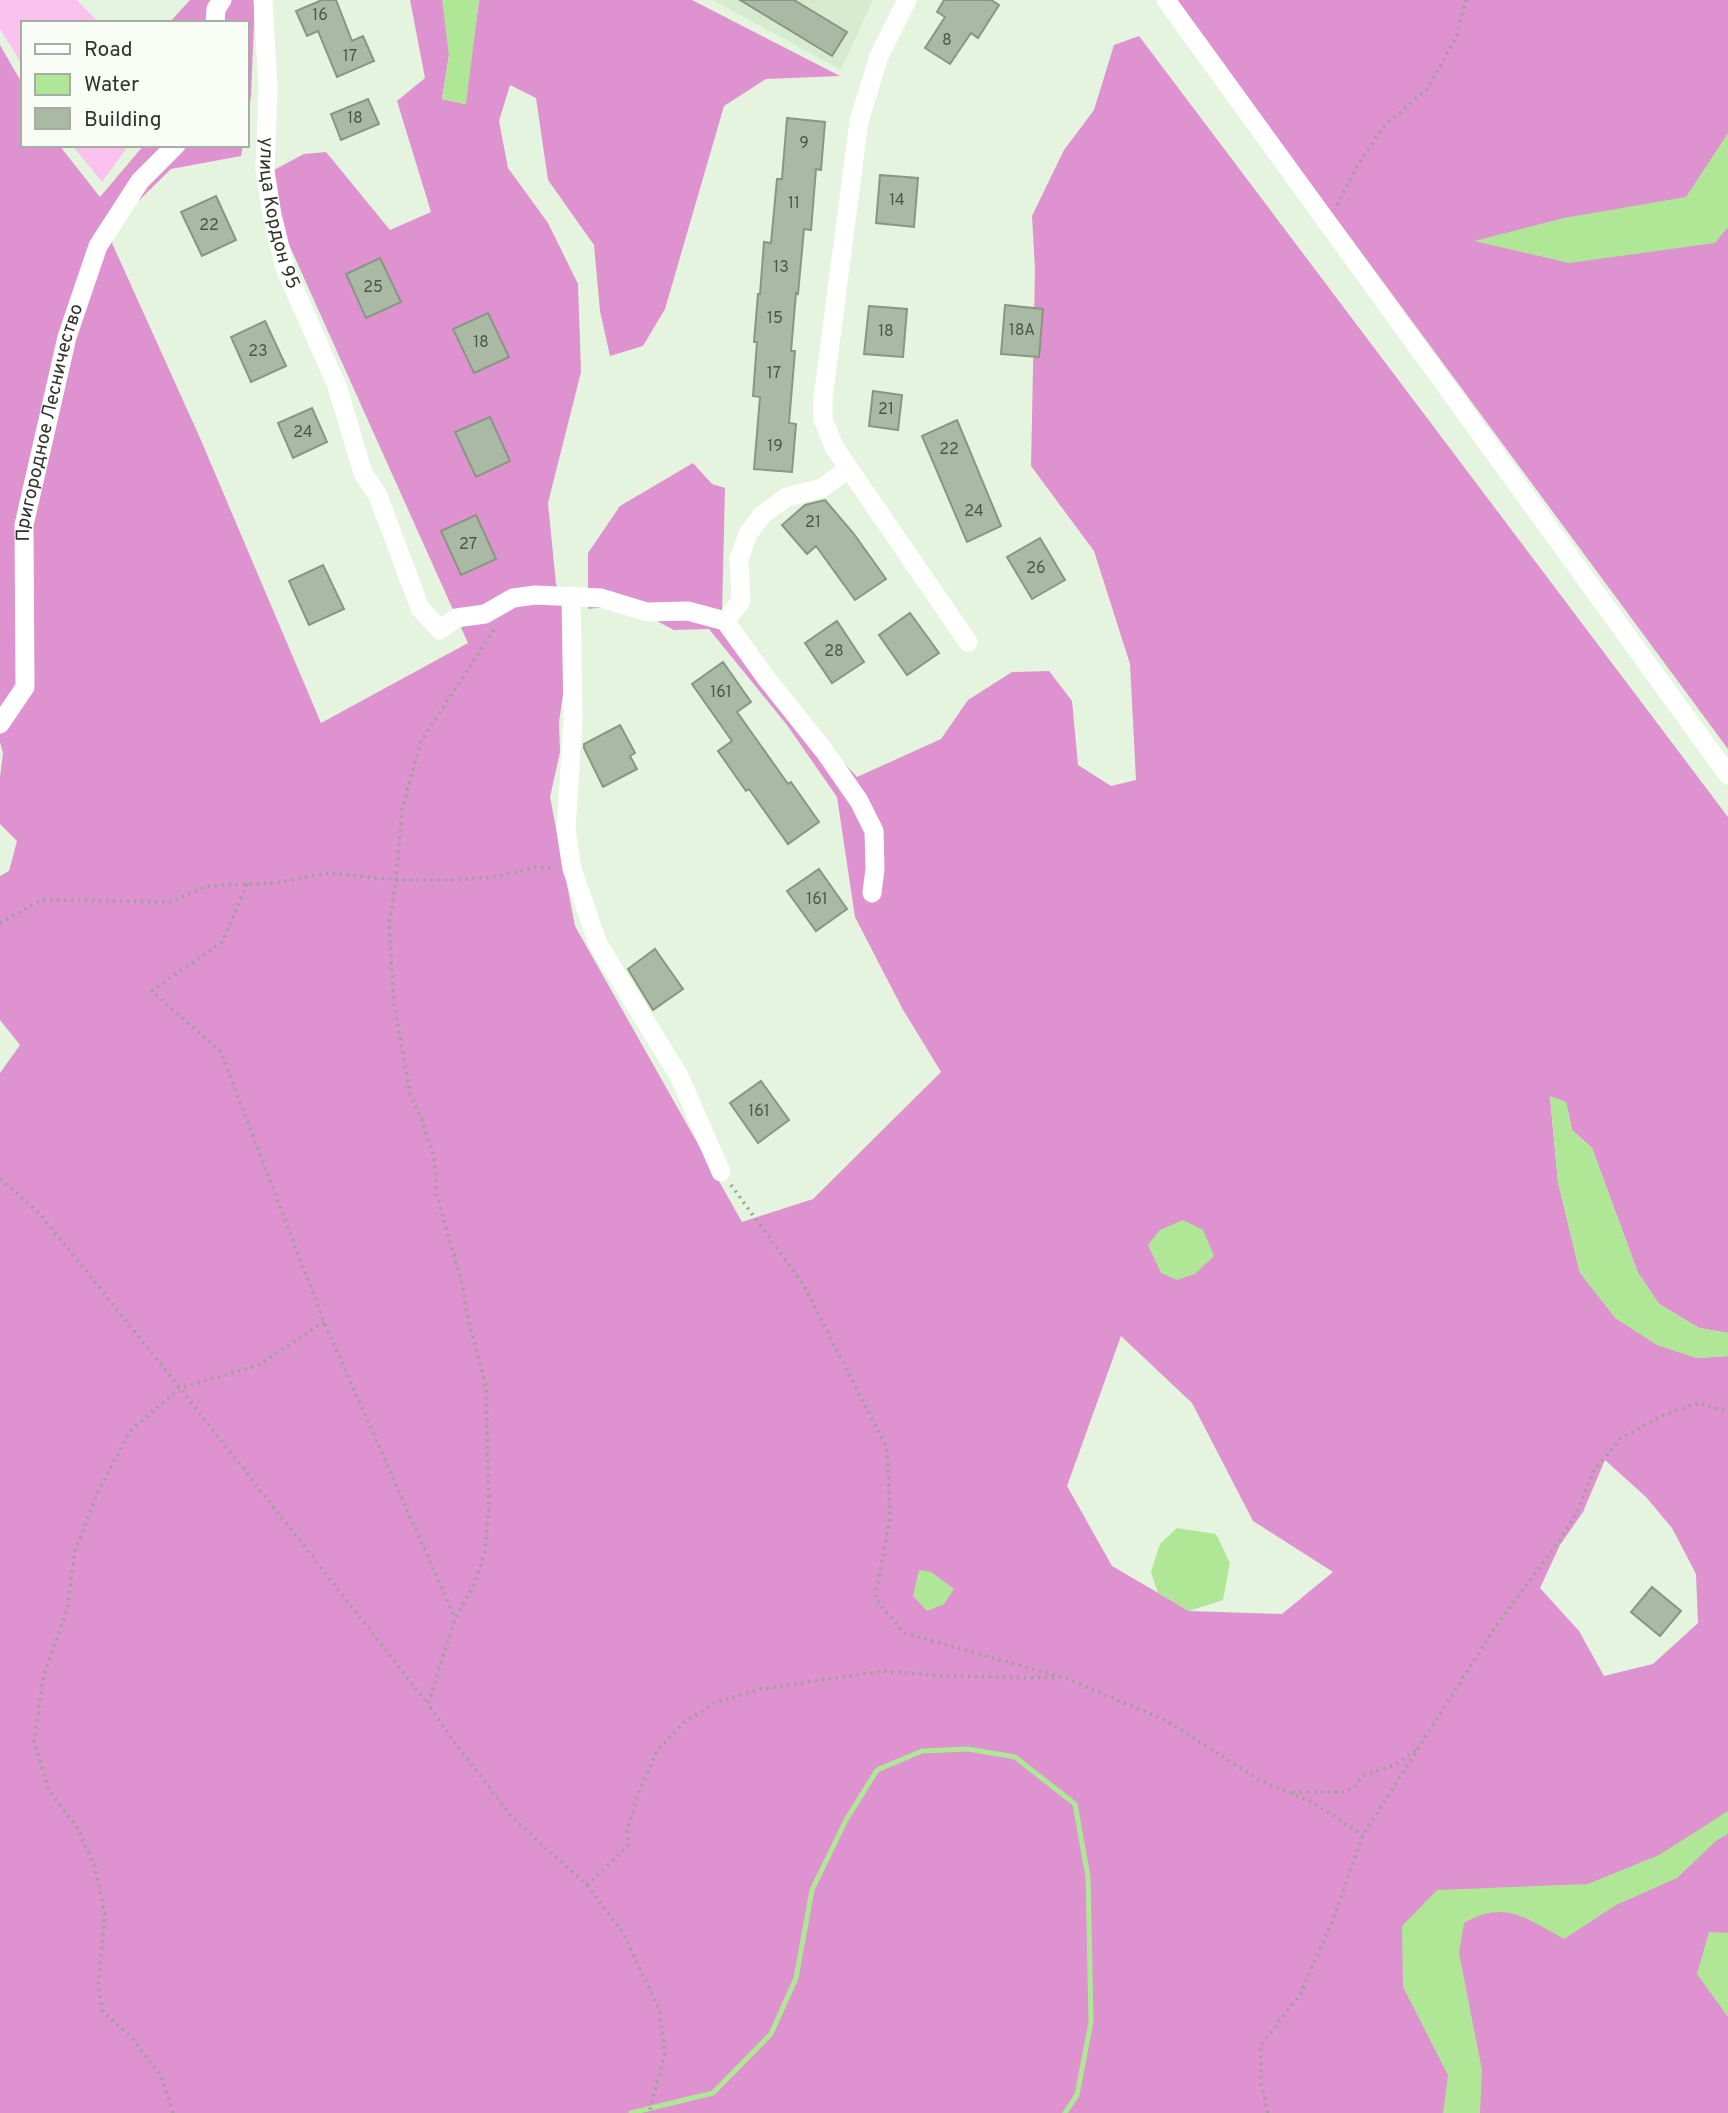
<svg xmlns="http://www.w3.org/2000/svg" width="1728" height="2113" font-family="Overpass,sans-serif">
<rect width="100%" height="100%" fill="#e5f4de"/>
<path fill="#d7ebce" d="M713 0H873L841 70Z"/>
<path fill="#fbc1ef" d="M0 0H77L99 23H23V66L0 29Z
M72 145H129L102 182Z"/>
<path fill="#de92cf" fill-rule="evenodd" d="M190 0H255L251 96 247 121V23H169Z
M410 0H445L449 55 442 99 465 104 479 0H692L840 76 766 79 724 106 665 309 643 346 610 356 600 311 594 245 548 180 536 98 510 85 499 121 508 168 548 223 578 284 581 372 548 503 556 584 574 617 559 722 560 752 550 797 575 926 742 1222 813 1199 941 1072 902 1008 855 917 837 797 787 725 709 629 674 630 626 605 588 609V553L620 506 693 463 712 484 725 488 722 613 780 696 857 777 941 739 968 700 1012 672 1049 671 1072 701 1078 765 1111 786 1136 780 1130 664 1094 551 1031 466 1035 269 1032 216 1064 150 1094 110 1114 45 1139 36 1728 817V1333L1699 1328 1659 1304 1638 1273 1592 1148 1572 1130 1566 1102 1550 1097 1558 1182 1580 1273 1696 1358 1728 1356V2113H0V1073L20 1045 0 1020V876L9 871 17 841 0 824V777L3 753 0 742V45L23 85V145H59L100 197 144 145H243L241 156 171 169 119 220 112 243 200 438 321 723 468 643 282 229 274 170 304 154 326 152 390 230 431 212 397 101 425 78ZM1121 1336 1192 1403 1253 1521 1333 1572 1282 1614 1189 1611 1112 1566 1067 1486ZM1605 1460 1646 1497 1672 1528 1696 1574 1698 1623 1653 1664 1604 1676 1579 1631 1540 1588 1560 1545 1583 1512Z
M1175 0H1728V749L1183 11Z"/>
<path fill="#b0e797" d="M442 0H479L466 104 442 99 449 55Z
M1728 133V227L1715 243 1569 263 1474 241 1564 218 1686 197Z
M1550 1096 1566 1102 1572 1130 1592 1148 1638 1273 1659 1304 1699 1328 1728 1333V1356L1696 1358 1657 1345 1615 1318 1580 1273 1558 1182Z
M1183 1220 1203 1230 1214 1256 1195 1274 1177 1280 1161 1273 1148 1245 1160 1230Z
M1177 1528 1216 1534 1230 1563 1223 1600 1189 1611 1158 1593 1151 1572 1160 1544Z
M919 1570 931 1572 954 1589 944 1604 927 1611 913 1596Z
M1728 1811V1834L1717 1840 1677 1878 1616 1905 1564 1939C1526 1919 1506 1899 1464 1923L1459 1953 1482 2070 1480 2113H1443L1448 2075 1403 1987 1402 1926 1437 1890 1588 1884 1659 1855Z
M1709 1932 1728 1933V2017L1697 1974Z"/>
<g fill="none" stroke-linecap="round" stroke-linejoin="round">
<path stroke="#b0e797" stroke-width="5" d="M631 2113 713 2093 771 2034 796 1978 812 1890 846 1820 877 1770 922 1751 968 1749 1015 1757 1075 1804 1088 1877 1091 2022 1077 2095 1065 2113"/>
</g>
<path fill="#aab9a4" stroke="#889682" stroke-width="2" d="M322 0H336L352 41 363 36 374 61 337 77 318 31 307 36 296 11Z
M740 0H794L847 32 832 56Z
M944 0H991L999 5 978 38 971 33 950 64 925 48 945 17 937 12Z
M368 99 379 124 341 140 331 114Z
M787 118 825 122 821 170 816 169 811 230 804 229 798 294 796 293 791 351H795L789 423 796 424 792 472 754 469 760 397 753 396 757 342H754L758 294H760L764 242 771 243 777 179H782Z
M880 175 918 178 914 227 876 223Z
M216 196 236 240 202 256 181 212Z
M380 258 401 302 366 318 346 274Z
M1005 305 1043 309 1039 357 1001 354Z
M869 306 907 309 903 357 864 354Z
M488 313 509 357 474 373 453 329Z
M265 321 286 366 251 382 231 337Z
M873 391 902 395 898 430 869 426Z
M312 408 327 442 293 458 278 423Z
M490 417 510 461 476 477 455 432Z
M957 420 1001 526 967 542 922 436Z
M825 500 854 534 886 579 855 600 816 546 807 554 782 525 805 505Z
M476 515 496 559 461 575 441 531Z
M1040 538 1065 580 1032 599 1007 557Z
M323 565 344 609 309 625 289 581Z
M910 613 939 653 907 675 879 635Z
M837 621 864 662 832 683 805 643Z
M723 662 751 702 737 712 788 784 791 782 819 822 788 844 749 789 746 791 718 751 732 741 692 684Z
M620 725 635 753 630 756 637 769 603 787 584 748V744Z
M819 869 847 909 816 931 787 891Z
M655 949 683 989 653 1010 628 969Z
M761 1081 789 1120 758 1143 730 1103Z
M1652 1587 1681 1611 1660 1636 1631 1612Z"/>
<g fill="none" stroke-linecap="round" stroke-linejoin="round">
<path stroke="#99a494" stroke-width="3.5" stroke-dasharray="2 5" stroke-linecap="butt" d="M1337 205 1358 165 1383 127 1427 89 1456 38 1466 0
M494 630 421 741 402 809 396 880 389 924 394 1003 410 1093 423 1123 434 1157 437 1196 463 1287 467 1315 486 1386 489 1508 485 1550 476 1581 455 1619 428 1704 454 1742 513 1818 587 1885 623 1933 659 2009 665 2053 649 2113
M247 884 222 942 152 991 221 1052 324 1322 455 1618
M0 923 42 900 170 902 208 886 274 883 330 873 396 880H453L493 877 537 867 552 868
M0 1179 40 1214 180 1388 428 1704
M731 1185 803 1284 887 1448 890 1518 875 1598 904 1633 1065 1678 1165 1720 1258 1779 1315 1804 1363 1835
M1293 1792H1344L1354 1787 1363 1776 1396 1764 1416 1750
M587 1885 628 1846 627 1830 639 1792 658 1749 686 1721 716 1702 761 1689 884 1671 946 1676 1059 1678
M173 2113 161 2076 131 2037 103 2012 98 1987 105 1914 95 1868 77 1827 49 1791 34 1741 44 1675 67 1610 75 1551 98 1492 130 1431 180 1388 259 1365 324 1322
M1268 2113 1261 2083V2045L1301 1993 1332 1922 1363 1835 1494 1629 1559 1541 1576 1514 1594 1470 1621 1438 1662 1416 1698 1403 1728 1412"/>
<g stroke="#fff" stroke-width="19">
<path id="s1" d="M263 0 268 88 265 171 272 215 285 268 337 386 363 473 378 496 420 608 440 630 456 618 485 614 513 598 535 595 601 598 647 612 688 611 725 621 766 678 825 752 859 801 874 831 875 869 872 893"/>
<path d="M907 0 879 56 859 121 823 398V419L834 447 968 642"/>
<path d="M1166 0 1728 775"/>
<path d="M215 23 216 9 222 0"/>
<path d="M571 596 573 720 566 830 572 869 598 944 679 1076 721 1172"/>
<path d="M725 621 741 601 739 559 748 534 762 515 787 497 822 488 848 469"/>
<path id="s2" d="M0 724 25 687 24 525 67 337 98 246 140 181 176 145"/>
</g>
</g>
<g text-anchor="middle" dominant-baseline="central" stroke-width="7" stroke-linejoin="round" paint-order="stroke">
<g font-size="16" fill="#4d5549">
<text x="320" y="16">16</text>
<text x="947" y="41">8</text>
<text x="350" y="57">17</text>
<text x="355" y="119">18</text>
<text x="804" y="144">9</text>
<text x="897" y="201">14</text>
<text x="794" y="204">11</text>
<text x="209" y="226">22</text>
<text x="781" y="268">13</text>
<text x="373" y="288">25</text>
<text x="775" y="319">15</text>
<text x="1022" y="331">18А</text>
<text x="886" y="332">18</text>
<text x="481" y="343">18</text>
<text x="258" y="352">23</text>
<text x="774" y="374">17</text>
<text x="886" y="410">21</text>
<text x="303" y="433">24</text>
<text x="775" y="447">19</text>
<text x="949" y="450">22</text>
<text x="974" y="512">24</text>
<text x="813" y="523">21</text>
<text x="468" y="545">27</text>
<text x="1036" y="569">26</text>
<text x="834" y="652">28</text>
<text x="721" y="693">161</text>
<text x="817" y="900">161</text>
<text x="759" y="1112">161</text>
</g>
<g font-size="19" fill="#2e342b" stroke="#f8fef5">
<text stroke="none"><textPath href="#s1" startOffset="215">улица Кордон 95</textPath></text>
<text stroke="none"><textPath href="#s2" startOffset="312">Пригородное Лесничество</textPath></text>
</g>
</g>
<rect x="21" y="21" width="228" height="126" fill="#f8fef5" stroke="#a7ada4" stroke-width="2"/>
<rect x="35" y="44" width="35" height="10" fill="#ffffff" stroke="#a7ada4" stroke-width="2"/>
<text x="84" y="56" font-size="21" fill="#2e342b">Road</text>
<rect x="35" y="74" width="35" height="21" fill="#b0e797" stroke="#a7ada4" stroke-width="2"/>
<text x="84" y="91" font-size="21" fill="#2e342b">Water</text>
<rect x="35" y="108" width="35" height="21" fill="#aab9a4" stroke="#a7ada4" stroke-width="2"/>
<text x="84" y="126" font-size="21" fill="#2e342b">Building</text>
</svg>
